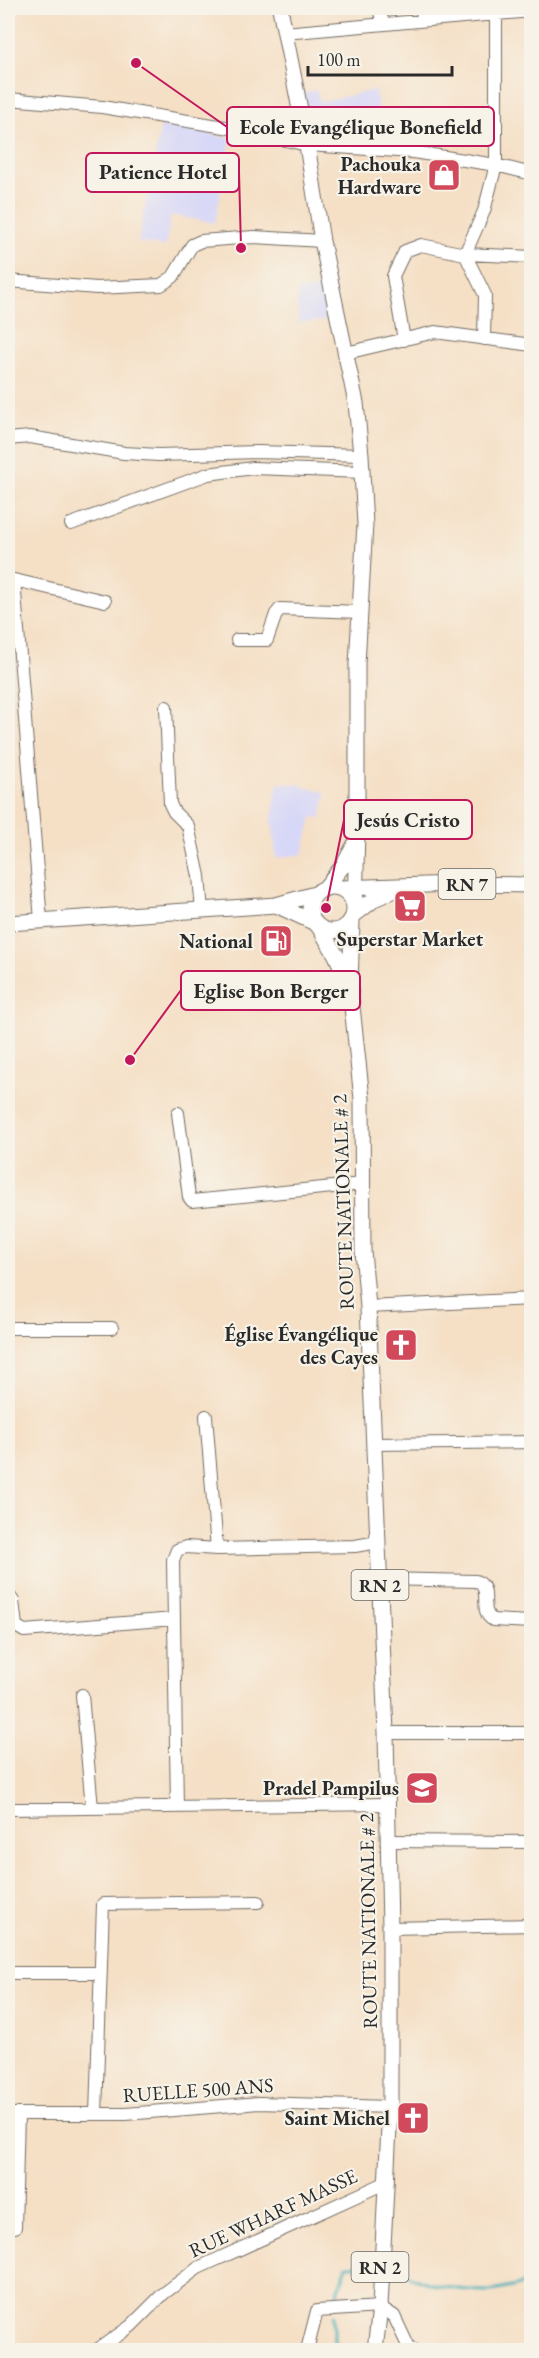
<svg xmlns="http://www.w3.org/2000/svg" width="539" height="2358" font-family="'EB Garamond',serif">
<rect width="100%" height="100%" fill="#f7f3e8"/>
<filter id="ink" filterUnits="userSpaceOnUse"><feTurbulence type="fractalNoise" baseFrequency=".0167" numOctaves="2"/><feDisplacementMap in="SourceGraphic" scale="12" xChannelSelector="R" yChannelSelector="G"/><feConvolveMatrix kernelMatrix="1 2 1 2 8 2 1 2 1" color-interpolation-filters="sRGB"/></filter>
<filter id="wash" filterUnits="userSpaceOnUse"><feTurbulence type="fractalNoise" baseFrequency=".008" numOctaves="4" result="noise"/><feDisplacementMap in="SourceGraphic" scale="24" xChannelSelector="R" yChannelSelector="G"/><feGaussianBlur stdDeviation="1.35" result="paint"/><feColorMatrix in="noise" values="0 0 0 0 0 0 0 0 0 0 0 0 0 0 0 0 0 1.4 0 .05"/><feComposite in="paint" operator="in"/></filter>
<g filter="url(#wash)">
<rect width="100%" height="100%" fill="#f5dfc5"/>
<path fill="#d7d7f8" d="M317 90 320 102 375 90 385 149 333 145 323 129 303 130 297 95Z
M161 125 231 138 215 223 171 215 165 247 138 242Z
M333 289 339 319 298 323 297 290Z
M278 783 302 785V787L326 792 321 818 312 817 303 854 276 858 272 817Z"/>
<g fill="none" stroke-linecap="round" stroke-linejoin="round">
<path stroke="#3cacb8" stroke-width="3" d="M389 2267 399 2268C417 2286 465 2291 490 2291 503 2290 518 2285 532 2282
M335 2301 347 2265H371
M334 2350V2315"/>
</g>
</g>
<g filter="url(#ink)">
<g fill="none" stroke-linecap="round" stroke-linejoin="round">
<defs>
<path id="minor" d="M379 8 383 24
M422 8 423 19
M284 33 532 11
M8 99 102 107 243 130 307 145 413 152 496 165 532 174
M465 254 484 211 496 165V15
M465 254 485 295 484 339
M8 281 97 288 161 285 173 277 192 245 201 241 254 237 322 241
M404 340 393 276 405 251 421 245 465 254 532 257
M346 353 435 332 532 345
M8 439 30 437 124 453 159 455 257 452 361 455
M71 524 208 474 253 468 362 472
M237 640H267L276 614 280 609 360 612
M166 707 170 804 174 812 188 826 199 876 202 911
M41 921 14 580 105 601
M178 1113 189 1197 192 1201 363 1184
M368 1307 532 1299
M8 1328H112
M373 1444 532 1442
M217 1549 355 1546 378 1542
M380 1579 476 1581C494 1588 477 1611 493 1620L532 1622
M8 1594 13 1601 16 1626 24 1631 174 1619
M82 1695 92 1808
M386 1733H532
M177 1807 173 1560 177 1550 186 1547 217 1549 206 1416
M8 1809 388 1804
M388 1841 532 1842
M390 1928 532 1925
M8 1973H101
M8 2114H126L259 2103 390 2107
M96 2114 103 1904 258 1902
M15 2227 18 2114
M97 2350 131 2326 163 2294 198 2268 385 2183
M307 2350 317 2311 380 2307 394 2316 409 2348 414 2350"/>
<path id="major" d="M280 8 307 145 322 241 356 403 361 455 365 524 357 664V829L355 910
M310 909a22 22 0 1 1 44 0a22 22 0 1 1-44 0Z
M340 888 454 884 532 885
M324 889 343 866 355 844
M276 905 315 923
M354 915 376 898 395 890
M352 920 350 988 362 1099 363 1251 368 1307 386 1733 390 1928V2107L380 2307 375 2350
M8 923 276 905 315 894
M319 927 336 955 349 985"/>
</defs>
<use href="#minor" stroke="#726a61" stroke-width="14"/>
<use href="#major" stroke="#726a61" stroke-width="17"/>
<use href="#minor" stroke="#fff" stroke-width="12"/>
<use href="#major" stroke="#fff" stroke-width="15"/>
</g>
</g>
<defs>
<symbol id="shop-square" viewBox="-11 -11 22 22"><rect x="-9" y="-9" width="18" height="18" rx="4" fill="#d1495b" stroke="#f7f3e8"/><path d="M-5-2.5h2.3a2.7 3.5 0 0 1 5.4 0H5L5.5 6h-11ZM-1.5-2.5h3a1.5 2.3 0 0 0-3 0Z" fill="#fff"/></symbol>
<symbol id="supermarket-square" viewBox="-11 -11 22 22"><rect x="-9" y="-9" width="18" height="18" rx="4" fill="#d1495b" stroke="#f7f3e8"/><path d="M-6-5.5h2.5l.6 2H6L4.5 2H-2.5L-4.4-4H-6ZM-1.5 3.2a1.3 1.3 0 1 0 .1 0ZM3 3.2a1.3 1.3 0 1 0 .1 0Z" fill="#fff"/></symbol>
<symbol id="fuel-square" viewBox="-11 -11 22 22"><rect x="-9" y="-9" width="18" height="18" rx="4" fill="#d1495b" stroke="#f7f3e8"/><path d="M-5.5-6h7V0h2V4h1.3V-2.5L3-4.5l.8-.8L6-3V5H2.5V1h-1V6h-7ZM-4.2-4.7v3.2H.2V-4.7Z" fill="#fff"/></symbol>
<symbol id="church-square" viewBox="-11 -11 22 22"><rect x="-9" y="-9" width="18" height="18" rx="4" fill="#d1495b" stroke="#f7f3e8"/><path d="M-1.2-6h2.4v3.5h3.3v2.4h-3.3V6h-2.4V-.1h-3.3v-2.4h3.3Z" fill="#fff"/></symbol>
<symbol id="school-square" viewBox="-11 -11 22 22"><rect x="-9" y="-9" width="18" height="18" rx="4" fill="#d1495b" stroke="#f7f3e8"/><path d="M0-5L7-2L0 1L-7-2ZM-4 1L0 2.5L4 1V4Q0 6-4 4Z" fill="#fff"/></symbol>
</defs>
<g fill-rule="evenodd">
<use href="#shop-square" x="425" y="156" width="38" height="38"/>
<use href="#supermarket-square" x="391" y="887" width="38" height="38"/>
<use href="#fuel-square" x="257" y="922" width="38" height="38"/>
<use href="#church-square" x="382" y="1326" width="38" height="38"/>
<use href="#school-square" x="403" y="1769" width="38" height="38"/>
<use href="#church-square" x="394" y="2099" width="38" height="38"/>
</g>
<g text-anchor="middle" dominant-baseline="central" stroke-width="4.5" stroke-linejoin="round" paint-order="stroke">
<g fill="#f7f3e8" stroke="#686764" stroke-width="1.5">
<rect x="438.5" y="869" width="57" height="30" rx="4.5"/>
<rect x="351.5" y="1570" width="57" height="30" rx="4.5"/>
<rect x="351.5" y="2252" width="57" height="30" rx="4.5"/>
</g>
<g font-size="18" font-weight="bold" fill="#2b2b2b">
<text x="467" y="884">RN 7</text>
<text x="380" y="1585">RN 2</text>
<text x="380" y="2267">RN 2</text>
</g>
<g font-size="20" font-weight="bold" fill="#2b2b2b" stroke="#f7f3e8" text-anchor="end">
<text x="421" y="164">Pachouka<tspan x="421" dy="23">Hardware</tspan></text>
<text x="410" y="939" text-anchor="middle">Superstar Market</text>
<text x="253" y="941">National</text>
<text x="378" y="1334">Église Évangélique<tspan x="378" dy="23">des Cayes</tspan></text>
<text x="399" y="1788">Pradel Pampilus</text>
<text x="390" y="2118">Saint Michel</text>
</g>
<g font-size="20" fill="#2b2b2b" stroke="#f7f3e8">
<text transform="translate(343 1202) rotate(-92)">ROUTE NATIONALE # 2</text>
<text transform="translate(368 1921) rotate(-91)">ROUTE NATIONALE # 2</text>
<text transform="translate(198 2090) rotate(-4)">RUELLE 500 ANS</text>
<text transform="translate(273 2213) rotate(-25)">RUE WHARF MASSE</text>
</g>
</g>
<path fill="none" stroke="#c2185b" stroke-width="2" d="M136 63L227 127M241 248L239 172M326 908L344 820M130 1060L181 990"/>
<g fill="#c2185b" stroke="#f7f3e8" stroke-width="2">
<circle cx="136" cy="63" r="6"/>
<circle cx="241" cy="248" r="6"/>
<circle cx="326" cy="908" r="6"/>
<circle cx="130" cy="1060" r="6"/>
</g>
<g fill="#f7f3e8" stroke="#c2185b" stroke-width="2">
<rect x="227" y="107" width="267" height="39" rx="6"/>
<rect x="86" y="153" width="153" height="39" rx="6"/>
<rect x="344" y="800" width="128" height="39" rx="6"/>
<rect x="181" y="971" width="179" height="39" rx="6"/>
</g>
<g font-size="21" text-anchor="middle" font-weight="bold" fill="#2b2b2b">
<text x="361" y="134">Ecole Evangélique Bonefield</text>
<text x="163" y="179">Patience Hotel</text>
<text x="408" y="827">Jesús Cristo</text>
<text x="271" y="998">Eglise Bon Berger</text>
</g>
<rect width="539" height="2358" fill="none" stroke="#f7f3e8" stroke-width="30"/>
<path d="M308 66v9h144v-9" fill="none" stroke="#2b2b2b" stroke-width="3"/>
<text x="317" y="66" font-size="18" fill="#2b2b2b" stroke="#f7f3e8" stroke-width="4.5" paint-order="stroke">100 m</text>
</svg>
